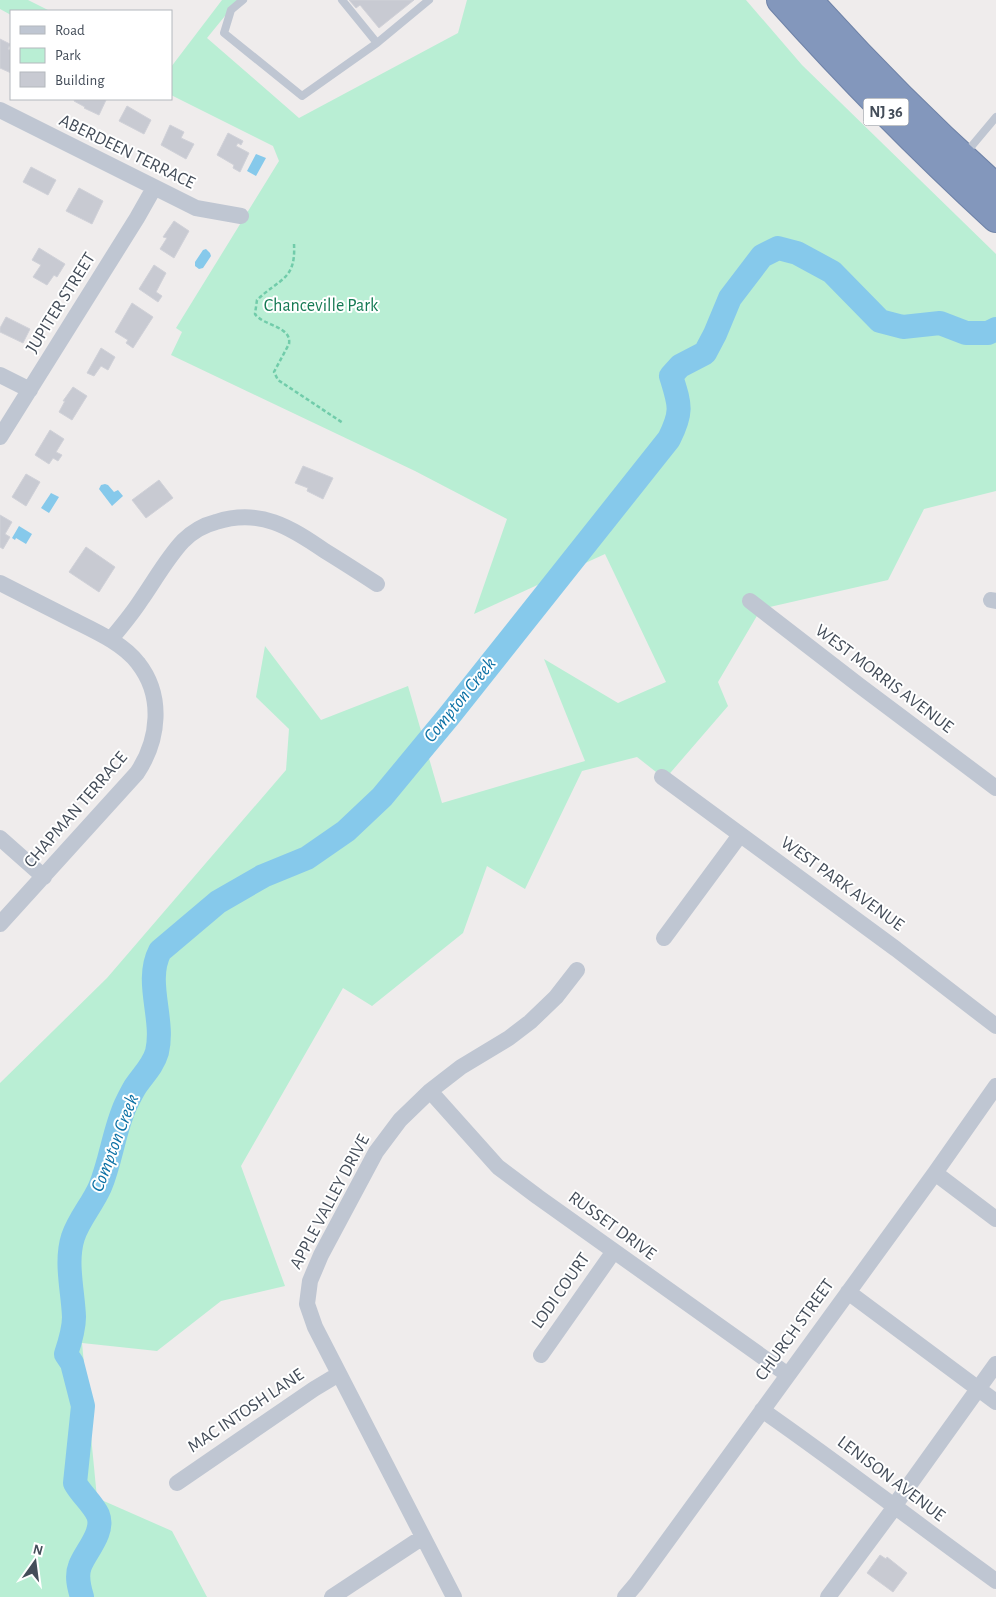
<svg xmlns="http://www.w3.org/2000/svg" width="996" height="1597" font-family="'Alegreya Sans',sans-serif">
<rect width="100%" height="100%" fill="#efecec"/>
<path fill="#b9eed4" d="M0 0H28L50 11H11V15L0 9Z
M222 0H238L207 38 299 118 458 33 467 0H746L802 65 996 254V491L924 509 888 580 761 609 718 682 728 706 665 779 637 757 582 771 525 889 487 866 463 933 372 1006 343 988 241 1166 285 1286 221 1301 157 1351 82 1343 97 1498 172 1531 207 1597H0V1083L107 978 286 770 289 729 256 697 265 646 321 720 408 686 442 803 585 761 544 659 618 703 666 682 605 554 474 614 507 519 415 471 171 355 182 332 176 328 279 161 273 146 171 95V67Z"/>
<path fill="#86c9eb" d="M256 154 266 158 256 176 247 171Z
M206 249 210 253 211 256 203 268 199 269 195 266V262L203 250Z
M105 484 108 485 114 492 118 490 123 496 112 506 99 489 101 485Z
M51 493 59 497 49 513 41 508Z
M19 526 32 534 26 544 16 538 15 540 12 538Z"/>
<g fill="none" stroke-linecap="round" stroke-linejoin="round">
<path stroke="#86c9eb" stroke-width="24" d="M82 1597C79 1587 76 1576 80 1566 85 1552 105 1532 98 1515 93 1504 81 1494 75 1483L83 1406 72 1363 66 1354C70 1342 74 1329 74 1317 73 1291 65 1262 73 1237 79 1219 92 1205 100 1187 111 1161 114 1130 126 1104 129 1098 132 1092 135 1087 143 1075 153 1066 157 1052 165 1019 144 982 160 951L218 902 263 876 307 858 346 831 382 797 449 716 669 439C683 411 680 405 671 376L680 366 705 353 715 334 730 298 762 256 778 248 797 253 832 272 880 321 903 327 940 323 966 333H988L996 329"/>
</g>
<path fill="#c8cad2" stroke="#d0d1d8" d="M349 0H414L379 28 360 5 356 8Z
M0 39 10 44 8 49 11 51V73L0 68Z
M75 99H104L106 100 99 115 84 108 85 107 74 101Z
M127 106 151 120 144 134 119 121Z
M170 125 184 132 181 138 194 144 186 159 161 145Z
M228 133 243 141 241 145 238 143 236 146 249 153 240 172 233 168 234 165 217 155Z
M31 167 56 180 48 195 23 182Z
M79 188 103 201 92 224 66 211Z
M174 221 189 231 174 258 160 249 167 238 163 237Z
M39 248 65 264 57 277 54 275 47 285 33 277 41 265 32 260Z
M154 265 166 273 156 292 162 296 158 302 139 289Z
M132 303 153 317 133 348 126 343 128 340 115 332Z
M6 317 30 329 23 343 0 332V328Z
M101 348 115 357 108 370 101 366 94 376 87 373Z
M73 387 87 396 72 420 59 412 65 401H63Z
M50 430 64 439 56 452 62 455 58 461 53 458 49 464 35 455Z
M303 466 333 478 323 499 307 491 308 488 295 483Z
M26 474 40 482 26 506 12 497Z
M159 480 173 498 146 518 132 500Z
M0 515 12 522 5 534 10 537 3 549 0 547Z
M86 547 115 567 99 592 69 572Z
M880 1555 886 1559 887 1557 907 1573 893 1592 867 1573Z"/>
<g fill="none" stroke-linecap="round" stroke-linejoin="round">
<defs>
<path id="highway" d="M781 0C849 76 921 149 996 218
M808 0C867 66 930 129 996 188"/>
</defs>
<use href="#highway" stroke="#6e82a7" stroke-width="30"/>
<path stroke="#71ccaa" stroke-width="2.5" stroke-dasharray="4 2.5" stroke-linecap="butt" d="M294 244C296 280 280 278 257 300L255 314C263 326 292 326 289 344L274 372 278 380 343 423"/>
<path stroke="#bfc6d2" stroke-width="8" d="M243 0 231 10 224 33 302 96 377 43 429 0
M342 0 377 43
M965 154 996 117"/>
<path stroke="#bfc6d2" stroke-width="16" d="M0 110 196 208 241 216
M0 375 30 390
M0 437 137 218 154 188
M0 583C24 595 47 607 71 619 93 630 123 643 138 663 164 696 159 740 137 773L0 924
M991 600 996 601
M750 601 860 686 996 788
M111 639C121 627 132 614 141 600 155 580 167 558 183 541 192 532 204 525 216 522 260 508 290 527 325 551 343 562 360 573 377 584
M662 777 896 949 996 1026
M0 838 44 877
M664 938 740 835
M430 1091 498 1167 538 1197 788 1375
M935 1173 996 1219
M848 1292 996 1402
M541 1355 614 1251
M762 1410C841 1465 917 1524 996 1581
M177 1483 314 1389 339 1374
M332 1597 423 1537
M454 1597 315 1327 307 1304 310 1281 321 1255 376 1152 400 1120 430 1091 461 1067 509 1038 530 1022 556 997 577 970
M625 1597 636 1584 935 1173 996 1086
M828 1597 894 1508 897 1502 996 1364"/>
<use href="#highway" stroke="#8397bc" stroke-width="28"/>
</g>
<g text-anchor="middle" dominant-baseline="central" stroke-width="4" stroke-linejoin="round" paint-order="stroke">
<rect fill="#fff" stroke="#7c828b" stroke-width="1" x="863.5" y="98.5" width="45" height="27" rx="4"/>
<g font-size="16" font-weight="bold" fill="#444d59">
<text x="886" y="112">NJ 36</text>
</g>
<g font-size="18" fill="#444d59" stroke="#fff">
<text transform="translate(127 152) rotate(26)">ABERDEEN TERRACE</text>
<text transform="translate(61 303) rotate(-58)">JUPITER STREET</text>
<text transform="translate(884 679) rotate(37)">WEST MORRIS AVENUE</text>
<text transform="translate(76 810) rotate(-49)">CHAPMAN TERRACE</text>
<text transform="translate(842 884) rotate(36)">WEST PARK AVENUE</text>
<text transform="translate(330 1202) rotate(-62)">APPLE VALLEY DRIVE</text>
<text transform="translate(612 1226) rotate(36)">RUSSET DRIVE</text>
<text transform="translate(561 1291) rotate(-55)">LODI COURT</text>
<text transform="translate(795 1330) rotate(-54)">CHURCH STREET</text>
<text transform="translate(246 1411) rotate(-34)">MAC INTOSH LANE</text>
<text transform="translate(891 1479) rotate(37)">LENISON AVENUE</text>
</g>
<g font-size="18" fill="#167a54" stroke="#fff">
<text x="321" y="306">Chanceville Park</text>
</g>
<g font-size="19" font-style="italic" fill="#0c71a5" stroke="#fff">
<text transform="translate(460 700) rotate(-51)">Compton Creek</text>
<text transform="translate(115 1143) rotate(-69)">Compton Creek</text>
</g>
</g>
<rect x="10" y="10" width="162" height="90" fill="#ffffff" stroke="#b4b8bd"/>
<rect x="20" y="26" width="25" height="8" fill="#bfc6d2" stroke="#b4b8bd"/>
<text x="55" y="35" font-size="15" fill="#444d59">Road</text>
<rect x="20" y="48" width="25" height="15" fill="#b9eed4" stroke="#b4b8bd"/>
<text x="55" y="60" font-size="15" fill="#444d59">Park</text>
<rect x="20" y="72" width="25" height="15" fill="#c8cad2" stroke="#b4b8bd"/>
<text x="55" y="85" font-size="15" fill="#444d59">Building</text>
<g transform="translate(35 1562) rotate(14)" stroke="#ffffff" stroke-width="4" paint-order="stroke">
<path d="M0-4L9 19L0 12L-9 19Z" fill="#444d59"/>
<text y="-8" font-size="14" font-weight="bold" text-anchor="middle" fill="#444d59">N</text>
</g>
</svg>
